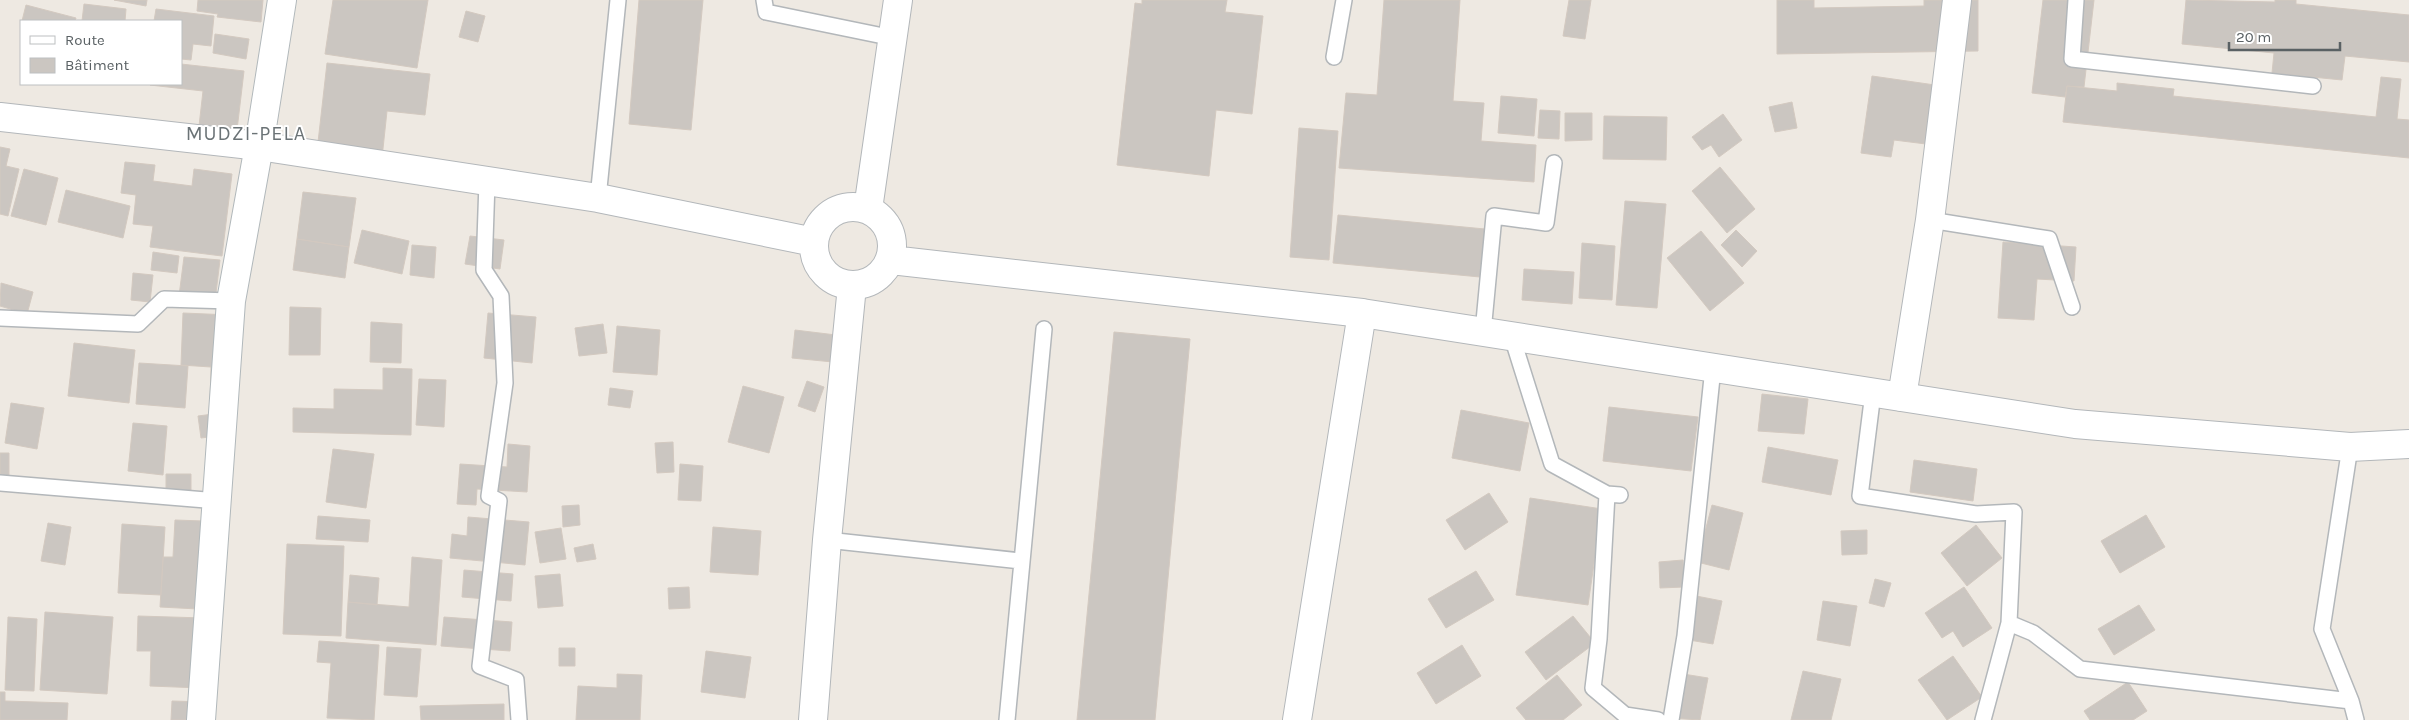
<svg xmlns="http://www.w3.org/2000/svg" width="2409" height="720" font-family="Karla,sans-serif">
<rect width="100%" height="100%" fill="#eee9e2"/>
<path fill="#cbc6c1" stroke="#d3c9c0" d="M114 0H147L146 6Z
M198 0H263L261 22 217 17 218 14 197 11Z
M333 0H428L417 68 325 54Z
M639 0H703L691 130 629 124Z
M1142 0H1227L1225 12 1263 16 1252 114 1216 110 1209 176 1117 165 1135 3 1142 4Z
M1384 0H1460L1453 101 1484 103 1481 141 1536 145 1534 182 1339 168 1346 93 1377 95Z
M1569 0H1591L1585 39 1563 36Z
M1777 0H1814V8L1924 6V0H1978V51L1777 54Z
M2043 0H2094L2084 87 2067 86 2065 97 2032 93Z
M2186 0 2275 2V0H2296V4L2409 15V62L2345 56 2342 80 2272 73 2274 53 2182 44Z
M84 4 126 9 125 21H82Z
M26 5 76 18 75 21H22Z
M156 9 214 16 211 46 193 44 191 60 181 59V21H154Z
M466 11 485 16 478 42 459 37Z
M215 34 249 39 246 59 213 53Z
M327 63 430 74 425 115 387 111 382 158 317 151Z
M181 64 244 71 237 130 199 126 203 91 150 85 181 84Z
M1872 76 1942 86 1934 145 1894 140 1891 157 1861 153Z
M2381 77 2401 79 2397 119 2409 120V158L2063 122 2067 86 2117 91V83L2174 89 2173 96 2376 117Z
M1501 96 1537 99 1534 136 1498 133Z
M1792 102 1797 128 1775 132 1769 107Z
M1540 110 1560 111 1559 139 1538 138Z
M1565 113H1592V140L1565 141Z
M1723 114 1742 140 1719 157 1711 145 1702 150 1692 137Z
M1604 116 1667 117 1666 160 1603 159Z
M1299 128 1338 131 1329 260 1290 257Z
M0 147 10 149 6 166 19 169 8 216 0 214Z
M125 162 155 165 153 181 192 186 194 169 232 174 222 256 150 247 153 226 133 224 136 195 121 193Z
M1720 167 1755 209 1727 233 1692 191Z
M24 169 58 178 46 225 11 216Z
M66 190 130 206 123 238 58 222Z
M303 192 356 198 349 247 297 239Z
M1625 201 1666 204 1657 308 1616 305Z
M1338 215 1485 229 1480 277 1333 263Z
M362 230 409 241 402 274 354 263Z
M1736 230 1757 251 1742 267 1721 245Z
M1701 231 1744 283 1710 311 1667 258Z
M470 236 504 240 500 269 465 264Z
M297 239 349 247 345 278 293 270Z
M2003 242 2076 247 2074 281 2037 279 2034 320 1998 318Z
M1582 243 1615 246 1612 300 1579 298Z
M412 245 436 247 434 278 410 275Z
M153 252 179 256 177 273 151 270Z
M184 257 220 260 215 301 179 296Z
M1524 269 1574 272 1572 304 1522 300Z
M133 273 153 275 150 302 131 300Z
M1 283 33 292 27 314 0 306Z
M290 307 321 308 320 355H289Z
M183 313 230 315 227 405 210 404 211 367 181 365Z
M488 313 536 317 532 363 484 358Z
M371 322 402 324 401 363 370 362Z
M603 324 607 353 579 356 575 328Z
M617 326 660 330 657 375 613 372Z
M795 330 836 335 833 362 792 358Z
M1114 332 1190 339 1155 720H1077Z
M74 343 135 350 129 403 68 396Z
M139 363 188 366 185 408 136 404Z
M383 368 412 369 411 435 293 432V408L334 409V389L383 390Z
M419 379 446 380 444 427 416 425Z
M807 381 824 387 815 412 798 406Z
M743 386 784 397 769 453 728 442Z
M610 388 633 391 630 408 608 405Z
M1762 394 1808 399 1804 434 1758 431Z
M11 403 44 408 37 449 5 443Z
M1609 407 1698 417 1691 471 1603 461Z
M1461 410 1529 423 1520 471 1452 458Z
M221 413 225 435 201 438 198 416Z
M133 423 167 426 163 475 128 471Z
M673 442 674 472 657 473 655 443Z
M508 444 530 446 527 492 477 489 476 505 457 504 460 464 507 467Z
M1768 447 1838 460 1831 495 1762 482Z
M333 449 374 454 366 508 326 502Z
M0 453H9V479H0Z
M1914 460 1977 469 1973 501 1910 492Z
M680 464 703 466 701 501 678 500Z
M166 474H191V495H166Z
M1489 493 1508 522 1465 550 1446 520Z
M1530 498 1602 509 1588 605 1516 595Z
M579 505 580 525 563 527 562 506Z
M1712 505 1743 513 1729 570 1697 562Z
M2146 515 2165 547 2120 573 2101 541Z
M318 516 370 520 368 542 316 539Z
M468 517 529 522 525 565 450 558 452 534 467 536Z
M175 520 203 521 198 609 160 607 163 557H173Z
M48 523 71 527 65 565 41 561Z
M122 524 165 527 161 595 118 593Z
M1976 525 2002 558 1967 586 1941 553Z
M713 527 761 531 758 575 710 572Z
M561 528 566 559 540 563 535 532Z
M1867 530V554L1842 555 1841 531Z
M287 544 344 546 341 636 283 634Z
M593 544 596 559 577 562 574 548Z
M412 557 442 560 436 645 346 638 348 602 409 607Z
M1683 560 1684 587 1660 588 1659 562Z
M464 570 513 574 511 601 462 597Z
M1476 571 1494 600 1446 628 1428 599Z
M560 574 563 606 538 608 535 576Z
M350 575 379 578 377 605 348 602Z
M1875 579 1891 583 1884 607 1869 603Z
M689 587 690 608 669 609 668 588Z
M1964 587 1992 628 1963 647 1953 631 1942 638 1925 613Z
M1691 595 1722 601 1713 644 1683 639Z
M1823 601 1857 606 1850 646 1817 640Z
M2139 605 2155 630 2114 655 2098 629Z
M45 612 113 617 107 694 40 690Z
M138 616 204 618 201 688 150 686 151 651H137Z
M1573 616 1595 643 1546 680 1525 652Z
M8 617 37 619 34 691 5 690Z
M444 617 512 622 510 651 441 646Z
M319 641 379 645 374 720 327 718 331 663 317 662Z
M1462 645 1481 676 1436 704 1417 673Z
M387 647 421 649 417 697 384 695Z
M559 648H575V666H559Z
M706 651 751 657 745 698 701 692Z
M1953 656 1982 697 1947 720 1918 680Z
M1803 671 1841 679 1831 720H1791Z
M1677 673 1708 678 1700 720 1670 718Z
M617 674 642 675 640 720H576L578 686 617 688Z
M1557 675 1582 705 1563 720H1526L1516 708Z
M2128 682 2147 711 2133 720H2090L2084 711Z
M0 692H5V701L68 703 67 720H0Z
M172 701 207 702 206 720H171Z
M504 704V720H421L420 706Z"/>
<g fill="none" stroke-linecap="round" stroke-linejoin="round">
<defs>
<path id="service" d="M764 0 766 12 893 38
M2076 0 2072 59 2313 86
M1334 57 1344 0
M487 182 484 270 501 296 505 383 489 496 499 501 480 666 516 680 519 720
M598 198 618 0
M1930 220 2049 239 2072 307
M0 318 138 324 164 299 231 301
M1483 332 1494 216 1546 223 1554 163
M1512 337 1552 464 1607 494 1620 495
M1873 393 1860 496 1976 514 2014 512 2009 623 1983 720
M2350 447 2322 629 2351 701 2356 720
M0 483 218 501
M1607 494 1599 639 1593 688 1625 715 1658 720
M827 540 1021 561
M2009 623 2033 633 2080 669 2351 701
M1007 720 1044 329
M1671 720 1685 636 1713 368"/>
<path id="minor" d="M868 209 898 0
M1902 397 1930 220 1957 0
M813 720 827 540 852 286
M1297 720 1362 313"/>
<path id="tertiary" d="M0 117 259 146 598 198 814 242
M814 246a39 39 0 1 1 78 0a39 39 0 1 1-78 0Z
M891 260 1362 313 2075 424 2350 447 2409 444"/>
<path id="secondary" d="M201 720 231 301 259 146 282 0"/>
</defs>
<use href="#service" stroke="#b3b7ba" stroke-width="18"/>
<use href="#minor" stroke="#b3b7ba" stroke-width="30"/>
<use href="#tertiary" stroke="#b3b7ba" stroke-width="30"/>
<use href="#secondary" stroke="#b1b8bb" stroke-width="30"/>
<use href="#service" stroke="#fff" stroke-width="15"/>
<use href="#minor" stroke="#fff" stroke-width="28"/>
<use href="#tertiary" stroke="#fff" stroke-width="28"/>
<use href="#secondary" stroke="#fff" stroke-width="28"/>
</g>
<g text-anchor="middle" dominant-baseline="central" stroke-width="4" stroke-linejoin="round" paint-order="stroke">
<g font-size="20" letter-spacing="1" fill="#6b7376" stroke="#fff">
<text x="246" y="133">MUDZI-PELA</text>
</g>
</g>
<rect x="20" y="20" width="162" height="65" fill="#ffffff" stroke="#bdc0c1"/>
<rect x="30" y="36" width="25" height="8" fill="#ffffff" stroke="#bdc0c1"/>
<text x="65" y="45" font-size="15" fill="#5a6164">Route</text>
<rect x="30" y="58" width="25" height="15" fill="#cbc6c1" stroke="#bdc0c1"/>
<text x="65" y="70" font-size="15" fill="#5a6164">Bâtiment</text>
<path d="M2229 42v8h111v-8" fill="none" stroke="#5a6164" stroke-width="2.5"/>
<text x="2236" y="42" font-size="15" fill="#5a6164" stroke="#ffffff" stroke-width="4" paint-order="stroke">20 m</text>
</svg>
